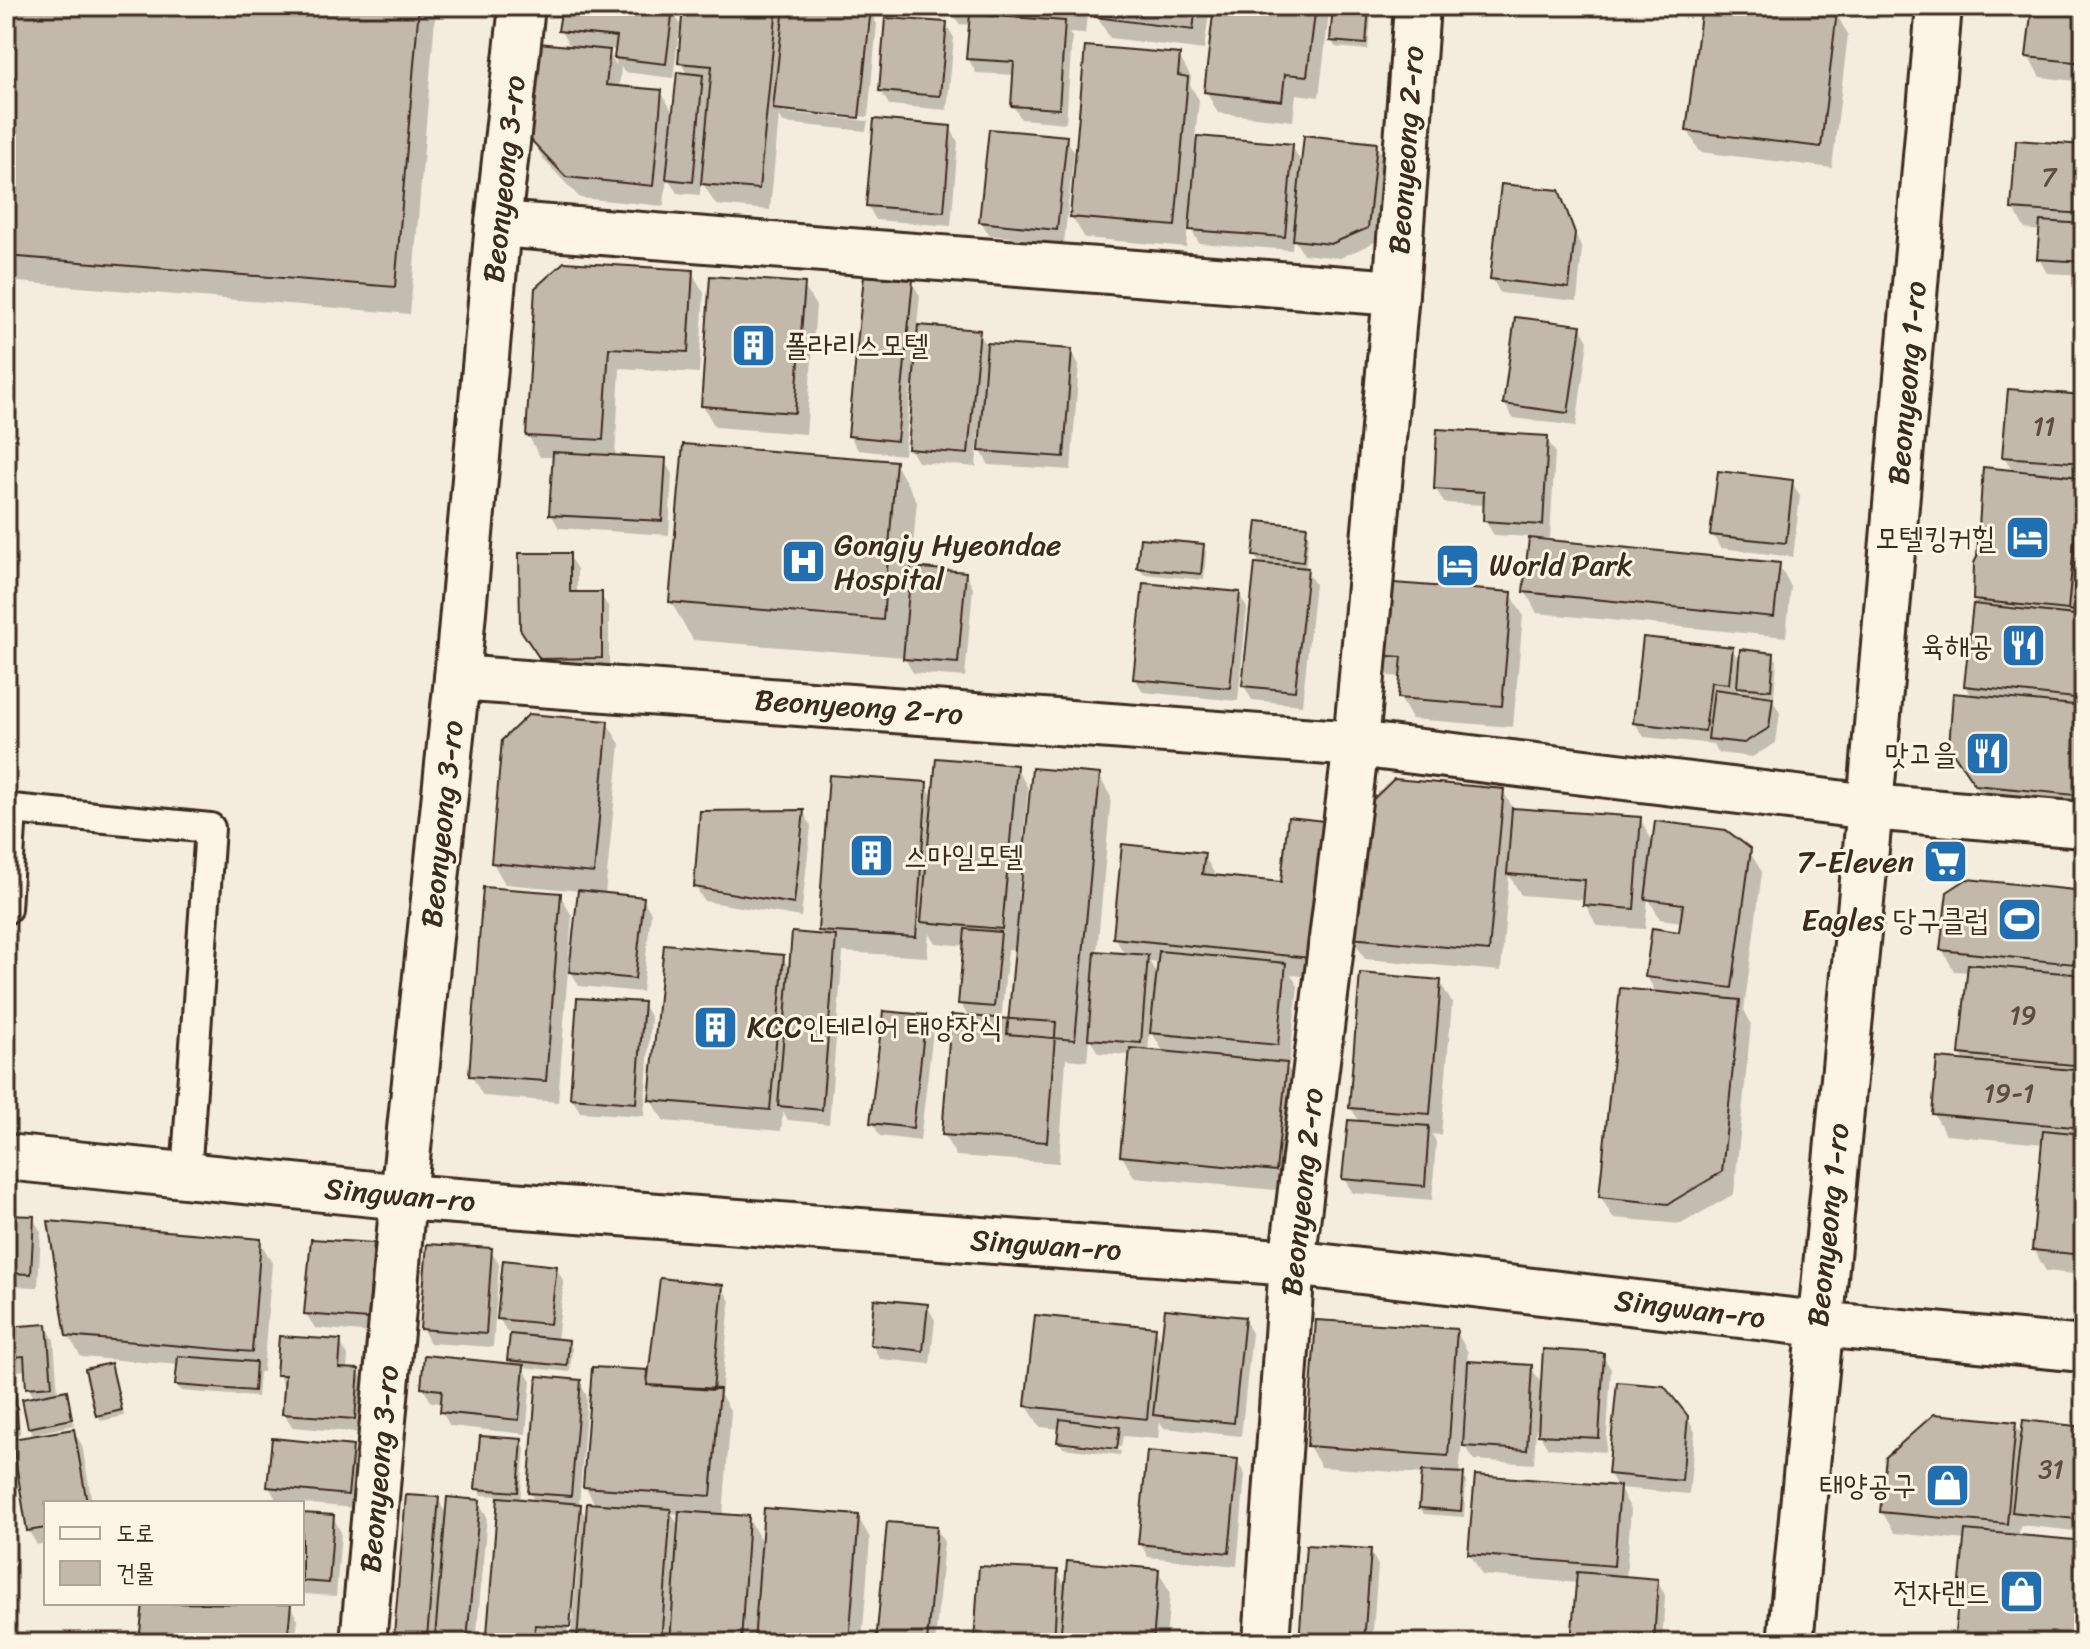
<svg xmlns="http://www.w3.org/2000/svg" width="2090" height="1649" font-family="Sriracha,'Poor Story',sans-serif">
<rect width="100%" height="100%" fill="#f4eddd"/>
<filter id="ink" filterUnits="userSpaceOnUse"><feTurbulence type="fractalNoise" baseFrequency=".0125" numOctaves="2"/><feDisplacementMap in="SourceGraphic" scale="16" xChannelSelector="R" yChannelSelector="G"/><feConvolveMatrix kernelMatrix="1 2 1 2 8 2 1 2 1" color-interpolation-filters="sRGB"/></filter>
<g filter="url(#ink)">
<path fill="#0003" fill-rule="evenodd" d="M6 6H436L410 314 6 281Z
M564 6H635L672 10 680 24 673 78 624 72 621 67 619 88 661 92 675 116 688 75 680 62 685 6H829L869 10 877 24 868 117 782 108V112L868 121 866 131 783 123 779 116 770 210 716 205 701 180 700 195 677 193 667 176 664 206 580 198 544 160 531 138 571 48 560 30ZM606 49 617 50 616 65Z
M886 6H927V10Z
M949 6H1088L1085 34 1069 33 1072 37 1066 123 1021 119 1013 105 1015 75 976 73 968 58 971 25 959 24Z
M1099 6H1210L1204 50 1110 38 1097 17Z
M1216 6H1330L1319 97 1296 94 1293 121 1218 113 1206 91Z
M1335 6H1372L1368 50 1335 47 1332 40Z
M1704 6H1775L1836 13 1848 35 1832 168 1700 152 1688 131Z
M2034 6H2084V82L2040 77 2028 56Z
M946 24 954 38 947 110 889 105 881 91Z
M1179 56 1191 77 1190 85 1199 100 1195 138 1292 146 1300 160 1299 170 1303 171 1376 145 1384 159 1375 242 1340 258 1303 254 1293 237 1292 250 1199 243 1188 224 1186 247 1085 238 1072 217Z
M950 127 958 142 951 226 876 220 868 206Z
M1066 138 1074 152 1064 243 989 235 981 221Z
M2084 147V275L2047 273 2039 259 2041 231 2025 229 2013 208Z
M1557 192 1582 249 1577 301 1500 293 1492 278Z
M691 271 704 293 699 373 620 368 615 458 664 460 672 474 669 535 559 528 551 514 555 457H540L528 435 537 289Z
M912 282 920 296 917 327 978 332 986 345 1071 351 1079 365 1071 470 989 465 981 451 983 430 979 429 976 467 918 462 910 448 915 387 911 386 904 455 858 450 850 436Z
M803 285 816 306 806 434 715 427 703 406Z
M1580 327 1588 341 1576 426 1513 418 1505 404Z
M2084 397V816L1989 806 1951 746 1972 697 1966 686 1980 607 1975 599 2013 472 2004 456Z
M1546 438 1555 452 1550 538H1538L1537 541 1779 565 1791 587 1786 637 1537 613 1525 591 1531 537 1494 535 1485 521 1486 505 1444 503 1436 489Z
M895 463 917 501 911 568 965 573 973 588 965 677 913 673 904 657 693 640 671 602Z
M1792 482 1800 496 1793 557 1721 548 1712 534Z
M1305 528 1309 535 1305 570 1315 584 1302 705 1252 700 1244 686 1260 565 1255 555Z
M1202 546 1206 552 1204 580 1143 574 1139 567Z
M568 555 577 569V594H600L609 608V672L550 673 530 644Z
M1239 594 1247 608 1238 701 1143 692 1135 678Z
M1511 594 1523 615 1513 727 1412 719 1400 698 1402 677 1389 676 1376 655Z
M1732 649 1741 664 1773 655 1777 661 1774 696 1770 695 1780 713 1776 743 1752 757 1719 753 1713 744 1644 737 1635 723ZM1738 685 1744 695 1737 694Z
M607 723 620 744 605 895 643 899 651 913 642 992 579 986 569 968H571L580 891 505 884 493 863Z
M1016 767 1028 788 1017 912 1021 913 1099 776 1111 797 1097 953 1125 955 1115 938 1203 854 1216 876 1283 884 1323 823 1335 844 1321 978 1291 975 1298 986 1289 1066 1286 1065 1298 1086 1287 1191 1134 1177 1122 1156 1132 1055 1098 1053 1089 1037 1087 1061 1066 1059 1059 1163 956 1156 944 1135 969 1018 960 1003 966 946 935 943 929 932 927 957 843 952 829 1124 788 1120 783 1111 781 1131 664 1121 651 1099 782 957 791 971 824 937 820 930 926 784 934 799ZM1008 949 1017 950 1010 1021H1001ZM1149 961 1159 962 1158 976ZM1150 1029 1164 1053 1148 1052Z
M1503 791 1514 810 1640 819 1654 844 1749 851 1762 872 1744 1010 1751 1023 1734 1194 1681 1224 1613 1218 1601 1197 1657 994 1647 977 1681 934 1682 922 1660 919 1648 898 1645 929 1597 926 1585 904V900L1521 895 1509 875 1501 971 1365 959 1353 938Z
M803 812 811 826 801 917 704 901 696 887Z
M2084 893V1275L2046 1271 2034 1250 2044 1144 1946 1135 1934 1114 1966 1063 1961 1054 1969 972 1954 971 1942 949Z
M560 895 572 916 558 1102 483 1096 471 1075Z
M1440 982 1452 1003 1441 1135 1432 1134 1436 1142 1432 1200 1353 1193 1344 1179 1360 1123 1351 1108Z
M643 1004 651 1018 644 1116 580 1112 572 1098Z
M925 1017 933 1031 920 1141 880 1136 872 1122Z
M6 1217 33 1218 41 1232 38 1287 6 1286Z
M260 1241 272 1263 263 1372H259L257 1397 181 1391 177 1385 179 1365 81 1357 68 1335Z
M373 1245 381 1259 375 1333 315 1328 306 1314Z
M490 1250 499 1264 493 1347 430 1343 422 1328Z
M556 1268 564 1282 557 1340 568 1342 572 1348 570 1372 523 1367 531 1381 526 1434 450 1426 442 1412 443 1403 431 1402 423 1388 513 1366 509 1359 512 1333 507 1332 499 1318Z
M722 1287 730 1301 721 1395 731 1412 723 1516 748 1518 763 1544 858 1517 870 1538 862 1643H494L489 1633 500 1496 481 1495 478 1488 521 1441 525 1448 520 1501 535 1502 530 1492 579 1382 587 1396 579 1506 588 1520 596 1506 585 1486 647 1372 650 1377ZM671 1513 681 1514 680 1528ZM577 1523H581L571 1637H567Z
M927 1306 935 1320 930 1364 880 1359 872 1345Z
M1244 1319 1252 1333 1241 1436 1164 1428 1160 1422 1158 1439 1123 1436 1121 1447 1061 1440V1444L1059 1441 1061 1429 1040 1427 1027 1406 1155 1329 1163 1343Z
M46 1326 54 1340 58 1394 66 1393 69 1399 74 1425 33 1434 30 1427 35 1399 28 1387 27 1370 6 1372V1329Z
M1456 1331 1468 1352 1467 1363 1531 1367 1543 1387 1602 1355 1611 1369 1606 1452 1548 1448 1536 1428 1534 1464 1474 1460 1462 1440 1459 1475 1466 1482 1464 1517 1424 1514 1421 1508 1423 1474 1321 1467 1309 1446Z
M340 1342 348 1356 347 1370 358 1371 366 1385 362 1433 292 1427 284 1413 286 1389 278 1374Z
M110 1365 124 1416 101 1421 98 1415Z
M6 1392H14L18 1398 20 1434 6 1435Z
M1687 1417 1695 1432 1689 1494 1619 1488 1631 1509 1626 1578 1657 1581 1665 1595 1662 1643H1573L1578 1583 1482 1575 1470 1554 1618 1488 1610 1474Z
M2015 1424 2023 1438 2084 1429V1532L2020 1525 2019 1537 2084 1543V1643H1956L1966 1540 1895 1533 1882 1512Z
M73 1431 82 1445 92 1503H46V1543L37 1545 29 1531 14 1441Z
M1061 1444 1121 1451 1120 1455 1063 1448Z
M352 1448 360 1462 355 1508 277 1501 269 1487Z
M1237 1461 1245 1475 1237 1566 1148 1557 1140 1543Z
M438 1499 447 1516 478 1502 487 1516 476 1643H441L436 1634 435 1643H401L396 1635Z
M302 1515 333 1517 341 1532 336 1596 302 1594Z
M936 1528 944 1542 935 1643H878Z
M1370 1551 1378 1565 1372 1643H1301Z
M1158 1571 1170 1592 1166 1643H976L1057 1572 1067 1589Z
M145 1603H259L290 1606 298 1620 295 1643H141Z"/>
<path fill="#c3b9aa" stroke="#3b2a1e" stroke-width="2" d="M6 6H419L395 287 6 256Z
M562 6 673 8 666 64 614 58 617 37 558 31Z
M683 6H777L759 189 701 184 712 66 678 63Z
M784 6 871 8 859 118 773 109Z
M984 6H1075L1074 13Z
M1097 6H1196L1193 30 1095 17Z
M1214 6H1316L1307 76 1285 74 1282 101 1204 92Z
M1333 6H1369L1366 44 1330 41Z
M1702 6H1792L1837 11 1821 147 1686 131Z
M2032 6H2084V63L2026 57Z
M970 14 1065 21 1059 109 1011 106 1014 62 966 59Z
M885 18 947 22 940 96 879 91Z
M538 43 610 50 606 85 662 90 653 186 566 177 529 138Z
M1085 46 1180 54 1178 75 1188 77 1175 226 1070 217Z
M677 72 703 75 693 182 666 179Z
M874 119 951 126 944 212 866 206Z
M989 129 1067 136 1057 230 979 222Z
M1304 135 1377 143 1368 228 1331 244 1293 240Z
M1197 136 1293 144 1285 237 1189 230Z
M2016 140 2084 145V214L2011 209Z
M1501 184 1559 190 1575 233 1569 288 1490 279Z
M2040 221 2084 224V262L2037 259Z
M564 262 693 270 688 352 609 348 603 440 526 436 535 288Z
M710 276 805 283 795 413 701 406Z
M864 276 913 280 897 441 848 436Z
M1515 317 1581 325 1568 413 1503 404Z
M918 325 980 330 968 454 908 449Z
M987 343 1072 349 1064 457 979 451Z
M2008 389 2084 395V463L2002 457Z
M1437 429 1548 436 1543 525 1483 521 1484 492 1434 489Z
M683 444 896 461 883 620 669 602Z
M553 452 666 458 662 521 549 515Z
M1983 467 2080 477 2068 610 1973 600 1974 563 1977 557Z
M1718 471 1793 480 1786 543 1710 535Z
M2080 477H2084V519L2076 518Z
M1257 521 1307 526 1303 562 1253 556Z
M1140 538 1204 544 1201 574 1137 568Z
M1529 538 1780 563 1774 617 1523 592Z
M519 553H570V592H602V658L540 659 520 629Z
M1255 563 1308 568 1295 691 1242 686Z
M911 567 966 572 958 663 903 659Z
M2072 568 2084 569V612L2068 610Z
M1380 582 1512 592 1502 706 1398 698 1402 657 1374 655Z
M1143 583 1240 592 1230 688 1133 679Z
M1973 604 2084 616V699L1964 686Z
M1643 637 1733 647 1729 684 1711 682 1705 731 1633 723Z
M1740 649 1774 653 1771 690 1737 687Z
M1714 689 1773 697 1769 728 1744 743 1708 739Z
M1953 693 2084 706V796L1975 785 1949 747Z
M529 714 608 721 594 873 491 863 502 740Z
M936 758 1017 765 1002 929 921 922Z
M1032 768 1100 774 1075 1040 1007 1034Z
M829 775 927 782 916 937 818 931Z
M1394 779 1504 789 1489 951 1351 938 1363 809Z
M1512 808 1641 817 1634 909 1583 905 1585 880 1507 874Z
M804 810 794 904 694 887 700 811Z
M1288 817 1324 821 1310 958 1113 938 1122 844 1205 853 1202 874 1281 882Z
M1655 821 1726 830 1751 849 1732 988 1645 977 1652 928 1679 932 1683 904 1645 899Z
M1967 879 2084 891V965L1940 950 1947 892Z
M483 887 561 893 546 1081 469 1076Z
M578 890 644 897 635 979 569 972Z
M965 929 1001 932 994 1007 958 1004Z
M792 932 836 936 822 1110 778 1106Z
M664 944 784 955 770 1110 649 1100Z
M1095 951 1148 955 1141 1043 1088 1039Z
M1159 951 1286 963 1278 1045 1150 1033Z
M1968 964 2084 975V1066L1959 1054Z
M1360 973 1441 980 1430 1114 1349 1108Z
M1620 988 1740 1000 1722 1172 1668 1204 1599 1197Z
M577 998 644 1002 636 1103 570 1098Z
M883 1011 926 1015 913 1128 870 1123Z
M951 1015 1056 1022 1047 1142 942 1135Z
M1130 1048 1287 1063 1276 1171 1120 1156Z
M1937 1058 2084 1071V1128L1932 1114Z
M1348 1120 1429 1126 1425 1186 1342 1179Z
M2043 1130 2084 1134V1255L2032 1250Z
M6 1215 34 1216 31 1274 6 1273Z
M48 1221 261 1239 252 1352 66 1336Z
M311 1239 374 1243 368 1319 304 1314Z
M427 1244 492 1248 486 1334 420 1329Z
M503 1260 557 1266 550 1324 497 1319Z
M660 1278 723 1285 713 1390 647 1385Z
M874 1299 928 1304 923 1351 870 1345Z
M1165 1309 1245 1317 1234 1423 1153 1415Z
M1035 1315 1156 1327 1147 1419 1025 1406Z
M1316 1320 1457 1329 1448 1456 1307 1446Z
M47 1324 52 1386 26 1388 24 1356 6 1358V1327Z
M510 1334 569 1340 567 1366 507 1360Z
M279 1336 341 1340 339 1368 359 1369 355 1419 282 1414 285 1375H276Z
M1543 1349 1604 1353 1599 1438 1538 1435Z
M424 1355 524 1365 519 1420 440 1412 442 1390 421 1388Z
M178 1356 256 1362 254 1391 175 1385Z
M1468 1361 1532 1365 1527 1450 1463 1446Z
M111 1363 122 1410 96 1416 85 1369Z
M592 1367 648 1370 647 1385 720 1389 711 1496 583 1487Z
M537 1376 581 1380 571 1496 528 1493Z
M1617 1382 1664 1386 1688 1416 1682 1481 1608 1474Z
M15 1389 18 1427 6 1428V1390Z
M67 1390 72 1419 28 1428 22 1399Z
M1934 1414 2016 1422 2007 1524 1880 1512 1886 1457Z
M1060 1419 1120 1427 1117 1449 1057 1442Z
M2023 1420 2084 1427V1520L2012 1512Z
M74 1429 87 1503H46V1528L27 1531 12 1439Z
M480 1436 522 1439 518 1492 475 1489Z
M272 1438 353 1446 348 1495 267 1487Z
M1147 1451 1238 1459 1229 1553 1138 1544Z
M1422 1471 1464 1473 1461 1511 1419 1508Z
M1475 1475 1620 1486 1614 1566 1468 1554Z
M406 1495 439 1497 427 1638 394 1635Z
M447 1497 480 1500 467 1640 435 1637Z
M498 1497 581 1504 570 1627 535 1625 534 1638 487 1634Z
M587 1503 671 1509 661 1643 577 1641Z
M764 1508 859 1515 849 1643H754Z
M679 1511 749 1516 741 1643H670Z
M302 1513 334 1515 329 1583 302 1581Z
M887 1522 937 1526 927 1643H876Z
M1965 1530 2084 1541V1643H1954Z
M1306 1545 1371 1549 1364 1643H1299Z
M1067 1561 1159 1569 1153 1643H1060Z
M979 1566 1058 1570 1054 1643H974Z
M1577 1572 1658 1579 1654 1643H1571Z
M143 1603 291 1604 287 1643H139Z"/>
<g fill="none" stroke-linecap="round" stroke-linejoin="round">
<defs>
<path id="service" d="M6 909 12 809 210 828 186 1175"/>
<path id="minor" d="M498 224 1396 293
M457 678 1356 744 1870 807 2084 825"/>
<path id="tertiary" d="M363 1643 403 1197 457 678 498 224 522 6
M1266 1643 1292 1263 1356 744 1396 293 1417 6"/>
<path id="secondary" d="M6 1157 403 1197 1292 1263 1818 1324 2084 1349
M1790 1643 1870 807 1939 6"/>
</defs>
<use href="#service" stroke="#3b2a1e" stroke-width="34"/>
<use href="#minor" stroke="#3b2a1e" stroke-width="50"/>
<use href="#tertiary" stroke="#3b2a1e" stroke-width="50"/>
<use href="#secondary" stroke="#3b2a1e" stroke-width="50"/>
<use href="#service" stroke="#fcf5e5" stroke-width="28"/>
<use href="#minor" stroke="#fcf5e5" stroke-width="44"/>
<use href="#tertiary" stroke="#fcf5e5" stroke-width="44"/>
<use href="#secondary" stroke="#fcf5e5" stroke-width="44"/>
</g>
</g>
<defs>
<symbol id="building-square" viewBox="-11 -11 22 22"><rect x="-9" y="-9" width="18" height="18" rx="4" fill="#1f6fb2" stroke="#fcf5e5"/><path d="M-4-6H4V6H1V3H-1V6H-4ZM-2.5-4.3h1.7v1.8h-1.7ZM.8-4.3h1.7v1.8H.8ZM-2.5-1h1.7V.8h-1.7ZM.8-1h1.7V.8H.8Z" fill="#fff"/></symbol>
<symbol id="hotel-square" viewBox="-11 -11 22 22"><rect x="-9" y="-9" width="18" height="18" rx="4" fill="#1f6fb2" stroke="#fcf5e5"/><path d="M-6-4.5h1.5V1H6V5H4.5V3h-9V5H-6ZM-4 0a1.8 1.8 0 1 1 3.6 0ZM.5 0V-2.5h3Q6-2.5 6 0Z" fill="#fff"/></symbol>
<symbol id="hospital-square" viewBox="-11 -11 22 22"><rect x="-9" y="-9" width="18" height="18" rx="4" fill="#1f6fb2" stroke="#fcf5e5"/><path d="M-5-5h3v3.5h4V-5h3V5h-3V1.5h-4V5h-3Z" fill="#fff"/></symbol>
<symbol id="restaurant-square" viewBox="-11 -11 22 22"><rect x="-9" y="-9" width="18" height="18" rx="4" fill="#1f6fb2" stroke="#fcf5e5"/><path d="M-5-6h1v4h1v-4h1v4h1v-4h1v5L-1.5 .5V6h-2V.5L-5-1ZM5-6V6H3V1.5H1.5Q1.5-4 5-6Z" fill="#fff"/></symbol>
<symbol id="supermarket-square" viewBox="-11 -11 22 22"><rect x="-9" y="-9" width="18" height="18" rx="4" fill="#1f6fb2" stroke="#fcf5e5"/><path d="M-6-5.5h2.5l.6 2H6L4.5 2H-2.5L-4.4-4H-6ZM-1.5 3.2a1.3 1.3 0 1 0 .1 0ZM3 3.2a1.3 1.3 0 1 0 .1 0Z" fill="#fff"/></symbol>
<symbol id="stadium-square" viewBox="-11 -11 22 22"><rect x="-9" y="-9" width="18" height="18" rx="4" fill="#1f6fb2" stroke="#fcf5e5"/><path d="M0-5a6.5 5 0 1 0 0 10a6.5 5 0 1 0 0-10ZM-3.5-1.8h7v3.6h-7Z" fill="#fff"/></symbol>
<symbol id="shop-square" viewBox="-11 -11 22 22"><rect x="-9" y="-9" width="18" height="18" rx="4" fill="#1f6fb2" stroke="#fcf5e5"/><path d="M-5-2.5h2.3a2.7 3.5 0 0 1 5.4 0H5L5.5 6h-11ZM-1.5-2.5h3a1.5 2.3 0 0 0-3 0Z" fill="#fff"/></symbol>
</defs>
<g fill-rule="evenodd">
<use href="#building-square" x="728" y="320" width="51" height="51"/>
<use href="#hotel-square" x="2002" y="512" width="51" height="51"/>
<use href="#hospital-square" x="778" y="536" width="51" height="51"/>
<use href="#hotel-square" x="1432" y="540" width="51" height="51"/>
<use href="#restaurant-square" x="1998" y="620" width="51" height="51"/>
<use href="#restaurant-square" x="1962" y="728" width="51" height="51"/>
<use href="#building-square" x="846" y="830" width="51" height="51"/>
<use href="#supermarket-square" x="1920" y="836" width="51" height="51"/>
<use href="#stadium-square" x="1994" y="894" width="51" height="51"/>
<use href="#building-square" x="690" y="1002" width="51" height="51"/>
<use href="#shop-square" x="1922" y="1460" width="51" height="51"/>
<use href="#shop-square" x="1996" y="1566" width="51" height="51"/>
</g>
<g text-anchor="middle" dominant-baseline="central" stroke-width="6" stroke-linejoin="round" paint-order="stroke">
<g font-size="26" fill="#5d4e41">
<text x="2049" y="177">7</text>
<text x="2044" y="426">11</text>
<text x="2023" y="1015">19</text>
<text x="2009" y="1093">19-1</text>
<text x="2051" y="1469">31</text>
</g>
<g font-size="30" fill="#3b2a1e" stroke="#fcf5e5">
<text transform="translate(1406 150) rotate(-86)">Beonyeong 2-ro</text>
<text transform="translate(504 179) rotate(-84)">Beonyeong 3-ro</text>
<text transform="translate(1907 383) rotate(-85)">Beonyeong 1-ro</text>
<text transform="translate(859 707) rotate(4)">Beonyeong 2-ro</text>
<text transform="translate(442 824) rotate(-84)">Beonyeong 3-ro</text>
<text transform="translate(1302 1192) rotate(-84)">Beonyeong 2-ro</text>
<text transform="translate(400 1195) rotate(5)">Singwan-ro</text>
<text transform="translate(1828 1225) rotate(-84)">Beonyeong 1-ro</text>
<text transform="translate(1046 1245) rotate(4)">Singwan-ro</text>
<text transform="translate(1690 1309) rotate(7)">Singwan-ro</text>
<text transform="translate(379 1469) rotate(-85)">Beonyeong 3-ro</text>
</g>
<g font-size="30" fill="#3b2a1e" stroke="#fcf5e5" text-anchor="end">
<text x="784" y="345" text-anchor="start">폴라리스모텔</text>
<text x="1996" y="538">모텔킹커힐</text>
<text x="834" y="545" text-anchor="start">Gongjy Hyeondae<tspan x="834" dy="34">Hospital</tspan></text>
<text x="1489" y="565" text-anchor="start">World Park</text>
<text x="1993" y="645">육해공</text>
<text x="1957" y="754">맛고을</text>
<text x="903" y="856" text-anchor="start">스마일모텔</text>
<text x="1914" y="862">7-Eleven</text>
<text x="1989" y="920">Eagles 당구클럽</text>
<text x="747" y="1027" text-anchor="start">KCC인테리어 태양장식</text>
<text x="1916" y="1485">태양공구</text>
<text x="1990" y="1592">전자랜드</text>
</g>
</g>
<rect width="2090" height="1649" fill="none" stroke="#fcf5e5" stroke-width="32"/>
<rect x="16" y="16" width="2058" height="1617" fill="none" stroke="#3b2a1e" stroke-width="3" filter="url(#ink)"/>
<rect x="44" y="1501" width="260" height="104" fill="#fcf5e5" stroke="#afa495" stroke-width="2"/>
<rect x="60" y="1527" width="40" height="12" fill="#fcf5e5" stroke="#afa495" stroke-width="2"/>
<text x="116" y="1541" font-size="24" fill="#3b2a1e">도로</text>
<rect x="60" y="1561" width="40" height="24" fill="#c3b9aa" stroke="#afa495" stroke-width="2"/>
<text x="116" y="1581" font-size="24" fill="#3b2a1e">건물</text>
</svg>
